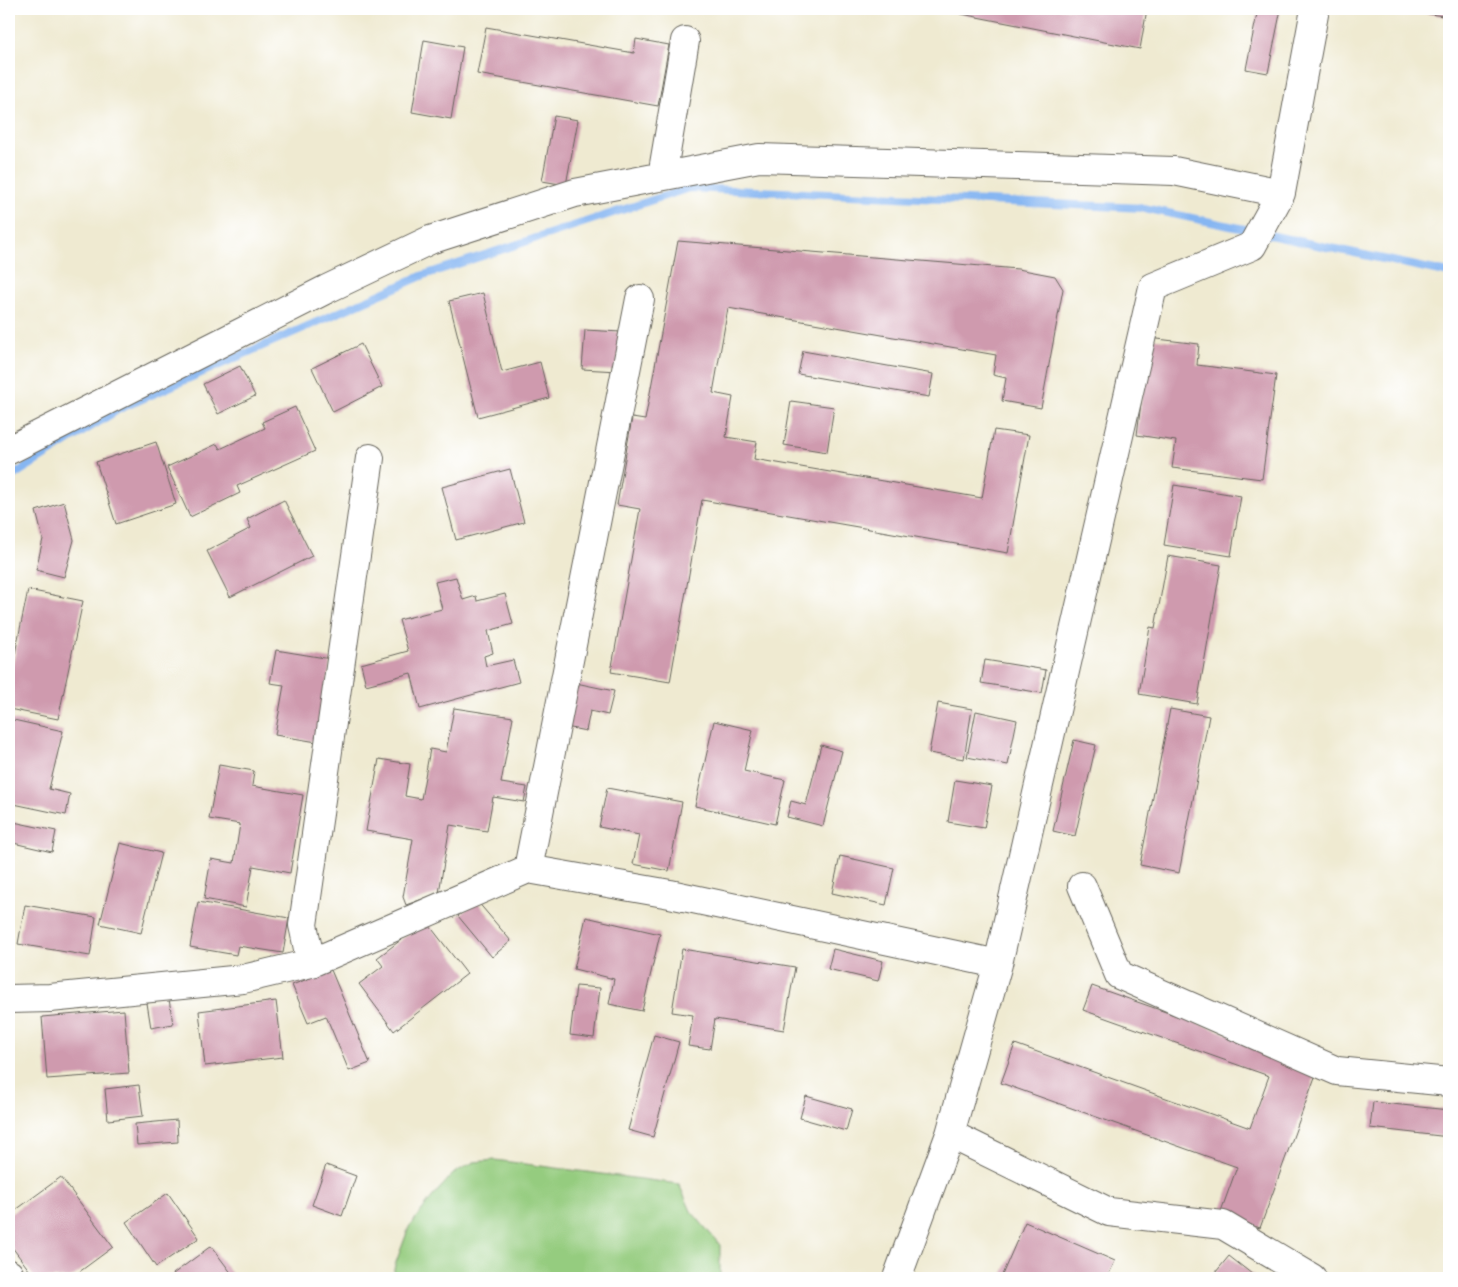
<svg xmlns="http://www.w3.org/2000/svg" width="1458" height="1287" font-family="'IM FELL Great Primer',serif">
<rect width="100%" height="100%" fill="#fff"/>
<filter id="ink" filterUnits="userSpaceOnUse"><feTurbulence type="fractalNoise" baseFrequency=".02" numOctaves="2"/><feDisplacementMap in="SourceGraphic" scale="10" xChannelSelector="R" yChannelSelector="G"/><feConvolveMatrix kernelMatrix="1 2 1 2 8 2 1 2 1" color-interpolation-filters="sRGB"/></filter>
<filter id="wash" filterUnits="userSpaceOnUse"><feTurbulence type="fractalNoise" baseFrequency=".0096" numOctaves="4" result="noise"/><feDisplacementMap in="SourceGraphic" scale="20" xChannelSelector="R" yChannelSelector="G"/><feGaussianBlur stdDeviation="1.12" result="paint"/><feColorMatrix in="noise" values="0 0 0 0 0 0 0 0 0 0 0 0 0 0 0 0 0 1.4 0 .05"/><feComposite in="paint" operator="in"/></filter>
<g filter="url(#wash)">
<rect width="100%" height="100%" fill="#efead1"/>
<path fill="#95cc7f" stroke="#58744e" d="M495 1160 679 1184 691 1211 720 1245V1278H392L395 1265 409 1227 433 1196 454 1173 474 1162Z"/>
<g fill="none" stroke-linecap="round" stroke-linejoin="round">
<path stroke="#86b6f2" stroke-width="8" d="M1265 234 1449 273
M9 478 119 409 424 275 689 188 1144 208 1254 231"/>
</g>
<g id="blocks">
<path fill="#cf9aae" d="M936 9H1147L1140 49Z
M1258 9H1281L1268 73 1246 69Z
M1405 9H1449V17L1405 10Z
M486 27 634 53 636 39 669 45 658 106 477 74Z
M424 40 463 47 451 119 412 112Z
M554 116 578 120 566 185 542 181Z
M678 241 1018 269 1055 276 1063 289 1041 408 1002 401 1006 378 993 375 996 355 728 308 713 393 733 397 726 437 757 442 754 459 982 498 994 430 1029 435 1008 553 702 500 670 682 611 672 640 509 617 505 632 418 645 420Z
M483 293 502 372 540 362 549 398 478 417 449 301Z
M585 330 621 332 617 371 582 369Z
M1149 338 1199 344 1197 365 1276 375 1262 479 1172 468 1176 441 1137 435Z
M361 344 382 387 333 412 312 368Z
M803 351 933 374 929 397 798 374Z
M240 366 255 396 218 414 203 384Z
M791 401 834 407 827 452 784 445Z
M295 407 315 451 237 486 240 493 190 517 167 467 217 444 220 449 265 428 262 422Z
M156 442 176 504 116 524 96 462Z
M510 469 524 522 456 540 442 487Z
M1174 485 1241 496 1231 556 1164 545Z
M284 500 312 556 230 597 207 551 251 528 247 519Z
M64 502 74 540 64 577 36 570 43 539 36 511Z
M1168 556 1221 565 1197 704 1139 694 1150 627 1155 628Z
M456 577 463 600 476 596 477 601 505 594 513 624 488 631 493 653 484 656 486 666 513 660 519 682 420 709 411 673 366 685 361 664 408 651 399 620 442 609 435 582Z
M28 590 83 601 58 719 9 709V683Z
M276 650 331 659 317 742 275 735 284 685 270 683Z
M985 660 1046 670 1042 693 981 683Z
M576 683 614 691 608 715 590 711 586 731 566 727Z
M938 703 972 709 964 759 929 753Z
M454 708 513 717 501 783 527 787 524 802 493 797 487 831 450 825 439 893 406 905 403 897 413 839 366 831 379 759 410 764 405 796 421 799 430 749 446 752Z
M1170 709 1209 716 1179 873 1140 865Z
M976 711 1017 720 1008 765 967 757Z
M9 719 63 731 49 789 70 794 66 815 9 803Z
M714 721 753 730 744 771 785 780 775 824 695 806Z
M1074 740 1096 745 1075 836 1053 831Z
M821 745 842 751 823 826 787 817 791 801 806 805Z
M219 765 254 771 252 786 303 795 290 873 253 866 246 907 204 899 211 859 234 863 240 824 209 819Z
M955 780 992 786 984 828 948 822Z
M607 788 682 802 669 871 633 864 639 835 599 827Z
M9 821 56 831 52 852 9 842Z
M120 843 161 853 141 933 100 924Z
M840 856 894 868 886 905 832 893Z
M477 901 511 941 492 957 458 916Z
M198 902 289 918 283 953 238 946 236 955 190 947Z
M25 905 96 917 90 956 18 944Z
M586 917 660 934 642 1011 609 1004 614 979 574 969Z
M426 921 467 974 394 1031 359 984 383 966 377 958Z
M682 949 795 967 784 1030 715 1019 710 1049 688 1046 693 1015 672 1012Z
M833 949 883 961 878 981 828 969Z
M331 970 370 1063 349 1071 326 1016 308 1023 292 985Z
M576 986 600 988 594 1038 570 1035Z
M1092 986 1319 1066 1260 1228 1220 1214 1237 1167 1001 1083 1015 1044 1250 1128 1269 1076 1083 1010Z
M169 999 173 1024 151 1028 147 1003Z
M276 1001 283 1057 205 1066 199 1011Z
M124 1010 129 1073 47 1079 42 1017Z
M654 1035 679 1042 653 1137 628 1130Z
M139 1085 143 1116 108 1120 105 1089Z
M806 1096 852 1109 846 1131 800 1118Z
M1373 1102 1449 1110V1137L1370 1128Z
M177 1120 178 1142 137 1145 135 1124Z
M326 1165 356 1176 342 1216 312 1205Z
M61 1177 113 1247 71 1278H35L9 1243V1215Z
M168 1193 199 1238 156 1267 126 1222Z
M1025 1222 1115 1261 1107 1278H1008L1002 1275Z
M211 1246 235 1278H176L173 1274Z
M1229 1256 1257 1278H1211Z"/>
</g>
</g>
<g filter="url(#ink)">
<use href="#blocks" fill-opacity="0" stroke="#66645b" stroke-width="1"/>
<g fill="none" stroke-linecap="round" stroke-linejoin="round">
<defs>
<path id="minor" d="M662 176 685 41
M9 450 327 289 430 240 575 193 759 158 1174 171 1281 193
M528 869 640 299
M1082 886 1119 975 1337 1071 1449 1082
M311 963 303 925 370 458
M9 999 50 998 243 979 311 963 528 869 670 894 998 964
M950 1134 1109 1212 1223 1225 1312 1278
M9 1274 11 1278
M897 1278 950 1134 998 964 1153 287 1252 246 1281 193 1315 9"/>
</defs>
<use href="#minor" stroke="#66645b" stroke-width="30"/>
<use href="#minor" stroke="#fff" stroke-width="28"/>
</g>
</g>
<rect width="1458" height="1287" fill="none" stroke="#fff" stroke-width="30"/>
</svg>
